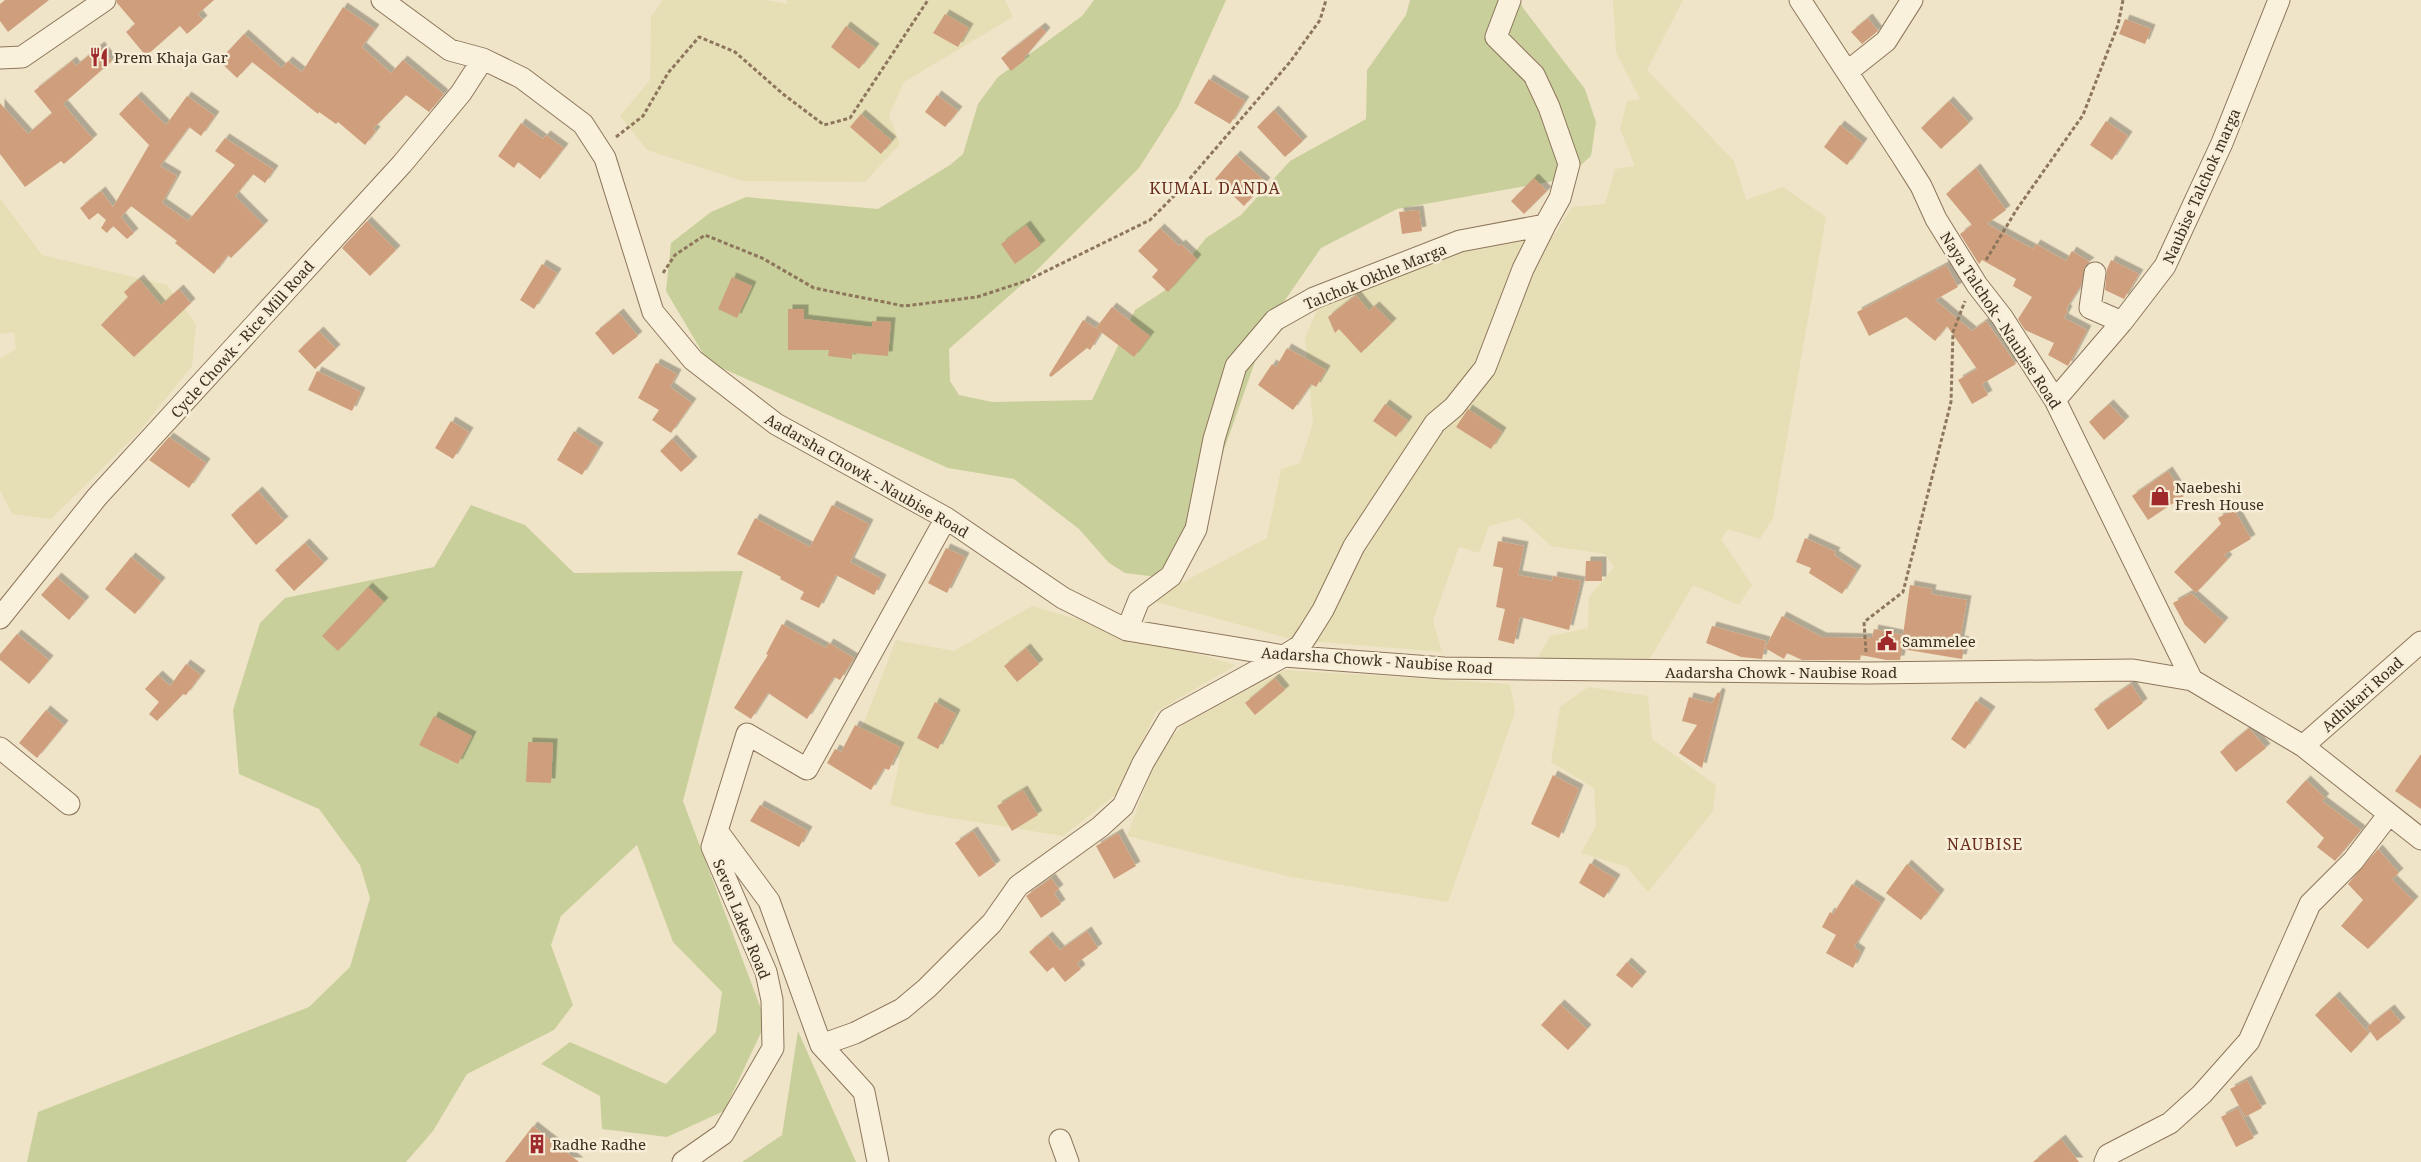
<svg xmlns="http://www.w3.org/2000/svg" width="2421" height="1162" font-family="'Noto Serif',serif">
<defs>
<filter id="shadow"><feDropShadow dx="4.5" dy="-4.5" stdDeviation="0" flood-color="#0004"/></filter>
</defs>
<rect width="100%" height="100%" fill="#f0e4c8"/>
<path fill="#e6deb5" d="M663 0H765L788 4 786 0H1005L1013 17 904 82 889 115 900 144 865 182 742 181 647 150 620 116 650 80 651 17Z
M1613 0H1683L1647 70 1734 161 1746 200 1783 187 1826 217 1773 518 1760 539 1728 529 1721 539 1752 585 1739 605 1693 585 1648 662 1537 660 1550 636 1588 628 1589 597 1614 567 1605 554 1551 546 1520 518 1489 526 1479 553 1459 547 1433 621 1442 652 1295 640 1149 600 1267 538 1281 469 1300 463 1313 423 1305 338 1319 306 1475 243 1553 237 1572 207 1605 204 1615 169 1635 166 1620 129 1627 101 1640 99 1616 52Z
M0 198 42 255 167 285 196 324 192 366 138 433 51 519 12 514 0 490V359L16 349 14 332 0 334Z
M1032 606 1236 665 1156 712 1118 793 1063 836 926 814 890 805 900 759 861 730 896 640 954 651Z
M1285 670 1510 684 1515 712 1448 902 1291 877 1127 836 1158 752 1184 724Z
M1588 687 1648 696 1652 739 1716 785 1713 811 1648 892 1627 867 1581 853 1596 826 1594 788 1551 762 1560 707Z"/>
<path fill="#c9cf9b" d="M1094 0H1226L1178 107 1139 168 1026 281 949 349 950 381 959 395 992 402 1092 400 1135 310 1164 291 1206 238 1241 215 1290 161 1366 119 1367 70 1406 15 1410 0H1520L1523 8 1585 89 1596 122 1591 156 1565 179 1397 209 1321 248 1268 325 1196 529 1157 577 1125 573 1109 563 1079 529 1014 479 948 468 708 362 666 291 671 243 711 212 746 197 878 209 950 165 963 154 978 104 998 77 1082 16Z
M471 505 525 525 574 573 743 571 683 801 766 1022 724 1111 667 1137 602 1129 600 1096 541 1064 570 1042 666 1084 716 1032 722 992 673 942 637 845 561 916 551 945 573 1005 554 1030 467 1074 433 1131 406 1162H27L38 1112 309 1007 350 967 370 898 360 865 319 809 239 774 233 710 260 623 285 598 434 567Z
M798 1031 856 1162H742L782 1135Z"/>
<path fill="#cf9f7d" filter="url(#shadow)" d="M5 0H49L8 32 0 21V4Z
M117 0H214L198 14 203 20 187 34 180 26 146 56 126 32 135 24 117 3Z
M343 7 375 29 362 47 391 73 403 60 444 94 429 112 406 95 373 129 376 131 365 145 338 122 336 124 319 112 318 114 252 62 237 78 219 61 244 34 282 68 288 61 302 72Z
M945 14 969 28 958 47 933 33Z
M1868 18 1878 31 1862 44 1851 32Z
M2125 19 2151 29 2145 44 2119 34Z
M846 26 875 48 859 69 831 47Z
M1041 27 1046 32 1024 58 1025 60 1011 71 1001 58Z
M100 46 112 61 63 104 93 139 64 164 61 161 25 187 0 154V103L28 134 52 113 34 91 72 61 76 66Z
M1209 79 1245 101 1230 124 1194 103Z
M937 95 958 111 945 127 925 112Z
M137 96 166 125 187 96 215 116 201 136 189 127 160 166 177 176 162 203 188 221 235 165 215 151 225 138 274 170 265 183 253 174 235 196 264 225 231 258 228 255 214 274 175 243 177 241 131 206 121 217 134 233 127 239 113 226 107 233 101 228 106 220 98 213 89 220 80 208 101 191 113 207 149 145 119 114Z
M1949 101 1969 123 1941 149 1921 128Z
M1274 110 1303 141 1285 157 1257 127Z
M861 114 892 141 881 154 850 127Z
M2106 121 2128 136 2112 160 2090 145Z
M521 123 543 139 546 135 564 148 540 179 518 162 514 168 498 156Z
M1840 125 1863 143 1847 165 1824 147Z
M1236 155 1266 182 1244 206 1215 179Z
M1976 168 2006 210 1987 224 2033 249 2036 244 2066 261 2072 251 2090 262 2085 266 2081 285 2066 309 2068 310 2064 318 2087 330 2068 366 2048 355 2054 343 2025 330 2018 319 2032 297 2013 286 2016 279 1982 260 1979 264 1960 234 1972 225 1946 194Z
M1534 178 1547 191 1524 214 1511 201Z
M1419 210 1422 231 1402 234 1399 212Z
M367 221 396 250 370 276 342 248Z
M1026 225 1041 245 1015 264 1001 244Z
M1160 228 1179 246 1181 244 1197 259 1168 292 1152 277 1158 270 1138 251Z
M2111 260 2139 274 2124 299 2105 290 2107 269Z
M542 264 557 273 534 309 520 300Z
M1946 265 1958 287 1935 300 1972 331 1986 321 2016 364 1982 384 1988 395 1972 404 1958 380 1977 369 1947 326 1935 341 1906 317 1869 336 1857 312Z
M732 277 752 286 737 318 718 309Z
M139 279 161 305 179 289 191 303 134 357 101 325 128 297 124 292Z
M1356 295 1369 311 1375 306 1392 323 1361 353 1339 329 1335 333 1328 317Z
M1112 307 1150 336 1134 357 1101 332 1090 350 1087 348 1051 377 1049 375 1083 320 1100 331 1096 328Z
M788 309H804V319L872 327V321L891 322 888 356 852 353V359L828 356 829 350H788Z
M619 313 638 336 613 355 595 333Z
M319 331 336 349 315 369 298 351Z
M1287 348 1326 370 1316 387 1311 384 1293 410 1258 385 1272 364 1276 367Z
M656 363 677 374 670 387 692 403 671 433 652 420 659 410 638 398Z
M317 371 361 392 352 411 308 390Z
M1385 404 1408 421 1396 437 1373 421Z
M2109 404 2125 421 2104 440 2089 422Z
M1468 409 1502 432 1491 449 1456 427Z
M451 421 469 432 453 459 435 448Z
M574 431 599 447 582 475 557 460Z
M169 437 206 463 189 488 149 460Z
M672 439 693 461 681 472 660 451Z
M2168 471 2184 496 2148 520 2132 496Z
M258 491 284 521 256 545 231 515Z
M832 505 869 524 850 562 882 579 874 595 836 575 819 608 800 599 804 592 780 579 781 577 737 554 755 518 810 547Z
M2234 509 2251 539 2224 555 2228 559 2196 593 2174 572 2221 524 2218 518Z
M1805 538 1836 552 1834 555 1857 570 1842 594 1809 573 1811 568 1796 562Z
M1498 541 1524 546 1518 575 1552 581 1553 576 1581 581 1569 630 1520 617 1514 644 1498 640 1505 609 1496 607 1503 568 1493 566Z
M305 543 324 563 294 591 275 570Z
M946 548 965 557 947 593 928 583Z
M131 557 161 582 135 614 105 589Z
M1586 561H1602V581H1585Z
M57 577 85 601 69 620 41 595Z
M1910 585 1932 589 1931 594 1967 600 1960 640 1965 641 1962 659 1902 649 1900 660H1886L1861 655 1860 660H1802L1787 653 1784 659 1765 648 1782 616 1822 637 1872 638 1874 629 1903 635Z
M368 587 384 602 338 651 322 636Z
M2191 593 2224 622 2205 644 2185 625 2173 603Z
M782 624 826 648 829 643 854 658 840 680 834 677 807 719 768 693 751 719 734 708 768 655 766 654Z
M1712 626 1766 641 1762 659 1741 657 1706 643Z
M17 634 49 660 29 684 0 660V654Z
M1026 648 1039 664 1017 682 1004 666Z
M186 664 201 675 186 695 183 694 157 721 149 714 159 702 145 689 158 675 170 686Z
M1275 678 1285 690 1255 715 1245 703Z
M2131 684 2143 703 2108 730 2094 709Z
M1718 692 1721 694 1702 768 1679 753 1697 725 1682 721 1689 697 1712 703Z
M1976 701 1991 711 1965 749 1951 739Z
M935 702 956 714 938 749 917 738Z
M46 710 64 725 37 758 19 743Z
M434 716 472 736 458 764 419 745Z
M855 725 900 747 889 770 884 768 871 790 827 763 835 749 841 752Z
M2249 728 2266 748 2236 772 2220 752Z
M528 742 553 743 551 783 526 782Z
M2421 754V809L2395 791Z
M1553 775 1579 789 1559 838 1531 824Z
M2306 780 2325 798 2322 801 2361 830 2335 861 2317 847 2324 838 2286 802Z
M1023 790 1038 815 1012 831 997 806Z
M760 805 808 831 799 847 750 821Z
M973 831 996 865 979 877 955 843Z
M1118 833 1136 866 1114 879 1096 846Z
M2378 849 2399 873 2392 879 2414 901 2368 949 2341 926 2363 900 2348 884Z
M1590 863 1616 879 1604 898 1579 883Z
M1907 864 1940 894 1921 920 1886 893Z
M1051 878 1059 889 1054 893 1061 904 1041 918 1026 896Z
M1852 884 1881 903 1854 947 1861 952 1853 968 1826 953 1836 935 1822 927 1830 912 1833 914Z
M1087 931 1098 948 1077 963 1081 969 1065 982 1053 967 1047 972 1029 952 1048 936 1060 950Z
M1627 962 1642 976 1632 988 1616 975Z
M2335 996 2369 1033 2351 1053 2315 1015Z
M1560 1004 1587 1029 1568 1050 1541 1025Z
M2390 1009 2401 1022 2377 1041 2367 1027Z
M2247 1080 2262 1108 2245 1117 2230 1089Z
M2238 1108 2254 1138 2236 1147 2221 1117Z
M533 1126 579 1162H505Z
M2061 1139 2079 1162H2033Z"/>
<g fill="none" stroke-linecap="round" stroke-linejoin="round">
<defs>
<path id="street" d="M382 0 450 50 483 59 522 78 583 124 605 158 653 312 693 360 776 424 946 518 1063 598 1127 630 1284 656 1444 668 1868 673 2133 670 2192 680 2303 746 2421 839
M1800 0 1902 156 1921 186 1936 219 1977 285 2002 317 2055 400 2192 680
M0 58 22 57 105 0
M1847 72 1886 41 1912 0
M2095 273 2090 308 2122 322
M2055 400 2122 322 2165 266 2222 143 2279 0
M0 618 97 497 402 164 461 93 483 59
M1127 630 1139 600 1171 576 1196 529 1214 439 1236 366 1275 320 1314 298 1460 241 1545 225 1560 198 1569 164 1549 107 1534 75 1496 37 1510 0
M2303 746 2421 642
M0 748 69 804
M718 832 769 901 821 1045 864 1092 878 1162
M821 1045 855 1033 902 1009 927 988 992 923 1018 886 1100 827 1123 806 1143 763 1169 719 1284 656 1300 646 1308 634 1323 610 1354 546 1435 423 1454 407 1485 368 1523 269 1545 225
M1060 1140 1068 1162
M683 1162 723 1134 773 1048 772 1000 766 972 712 847 747 734 807 769 946 518
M2105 1162 2108 1155 2170 1123 2202 1094 2249 1041 2310 904 2353 861 2389 814"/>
</defs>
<use href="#street" stroke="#8d765c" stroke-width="23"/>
<path stroke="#8d765c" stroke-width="3" stroke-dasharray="4 2.5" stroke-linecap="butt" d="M616 137 643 116 668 73 699 37 735 52 783 94 824 125 850 118 928 0
M1986 260 2017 209 2083 115 2118 25 2123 0
M663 273 675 255 705 235 762 258 814 288 904 306 977 297 1026 281 1150 220 1180 190 1290 62 1320 20 1326 0
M1866 652 1864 622 1903 592 1951 402 1953 332 1965 301"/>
<use href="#street" stroke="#faf1dc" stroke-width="21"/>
</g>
<defs>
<symbol id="restaurant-bare" viewBox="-9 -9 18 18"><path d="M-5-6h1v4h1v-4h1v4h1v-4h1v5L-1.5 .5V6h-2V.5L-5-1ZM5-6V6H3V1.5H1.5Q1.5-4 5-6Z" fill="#9e2a2b" stroke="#f7eed8" stroke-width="2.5" paint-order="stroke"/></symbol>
<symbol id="shop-bare" viewBox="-9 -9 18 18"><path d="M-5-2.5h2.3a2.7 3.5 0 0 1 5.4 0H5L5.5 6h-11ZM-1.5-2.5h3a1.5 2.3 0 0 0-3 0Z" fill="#9e2a2b" stroke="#f7eed8" stroke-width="2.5" paint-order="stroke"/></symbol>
<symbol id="civic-bare" viewBox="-9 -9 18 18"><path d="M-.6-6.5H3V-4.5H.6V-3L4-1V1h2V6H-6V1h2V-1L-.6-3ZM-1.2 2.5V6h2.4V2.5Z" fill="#9e2a2b" stroke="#f7eed8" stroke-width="2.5" paint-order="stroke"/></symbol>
<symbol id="building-bare" viewBox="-9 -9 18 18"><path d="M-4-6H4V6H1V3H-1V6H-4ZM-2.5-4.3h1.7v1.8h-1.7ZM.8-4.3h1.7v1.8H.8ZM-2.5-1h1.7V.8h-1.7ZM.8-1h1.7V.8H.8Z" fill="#9e2a2b" stroke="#f7eed8" stroke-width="2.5" paint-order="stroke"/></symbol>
</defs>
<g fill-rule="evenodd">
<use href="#restaurant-bare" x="85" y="43" width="28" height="28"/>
<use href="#shop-bare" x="2146" y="482" width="28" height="28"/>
<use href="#civic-bare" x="1873" y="627" width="28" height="28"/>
<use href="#building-bare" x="523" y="1130" width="28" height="28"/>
</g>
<g text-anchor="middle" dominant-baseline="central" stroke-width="5" stroke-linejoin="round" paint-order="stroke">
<g font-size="15" fill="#3d2e20" stroke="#f7eed8" text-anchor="start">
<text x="114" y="57">Prem Khaja Gar</text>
<text x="2175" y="487">Naebeshi<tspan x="2175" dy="17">Fresh House</tspan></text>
<text x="1902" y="641">Sammelee</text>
<text x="552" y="1144">Radhe Radhe</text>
</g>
<g font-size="15" fill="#3d2e20" stroke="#f7eed8">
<text transform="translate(2201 186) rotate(-66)">Naubise Talchok marga</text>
<text transform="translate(1375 276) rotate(-22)">Talchok Okhle Marga</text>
<text transform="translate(2001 320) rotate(57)">Naya Talchok - Naubise Road</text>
<text transform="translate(242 339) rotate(-48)">Cycle Chowk - Rice Mill Road</text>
<text transform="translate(867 475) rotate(30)">Aadarsha Chowk - Naubise Road</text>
<text transform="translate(1377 660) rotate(4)">Aadarsha Chowk - Naubise Road</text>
<text x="1781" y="672">Aadarsha Chowk - Naubise Road</text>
<text transform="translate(2362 694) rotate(-42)">Adhikari Road</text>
<text transform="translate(742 919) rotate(68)">Seven Lakes Road</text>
</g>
<g font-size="16" letter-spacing="1" fill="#6b2e1e" stroke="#f7eed8">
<text x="1215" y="188">KUMAL DANDA</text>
<text x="1985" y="844">NAUBISE</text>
</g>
</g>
</svg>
